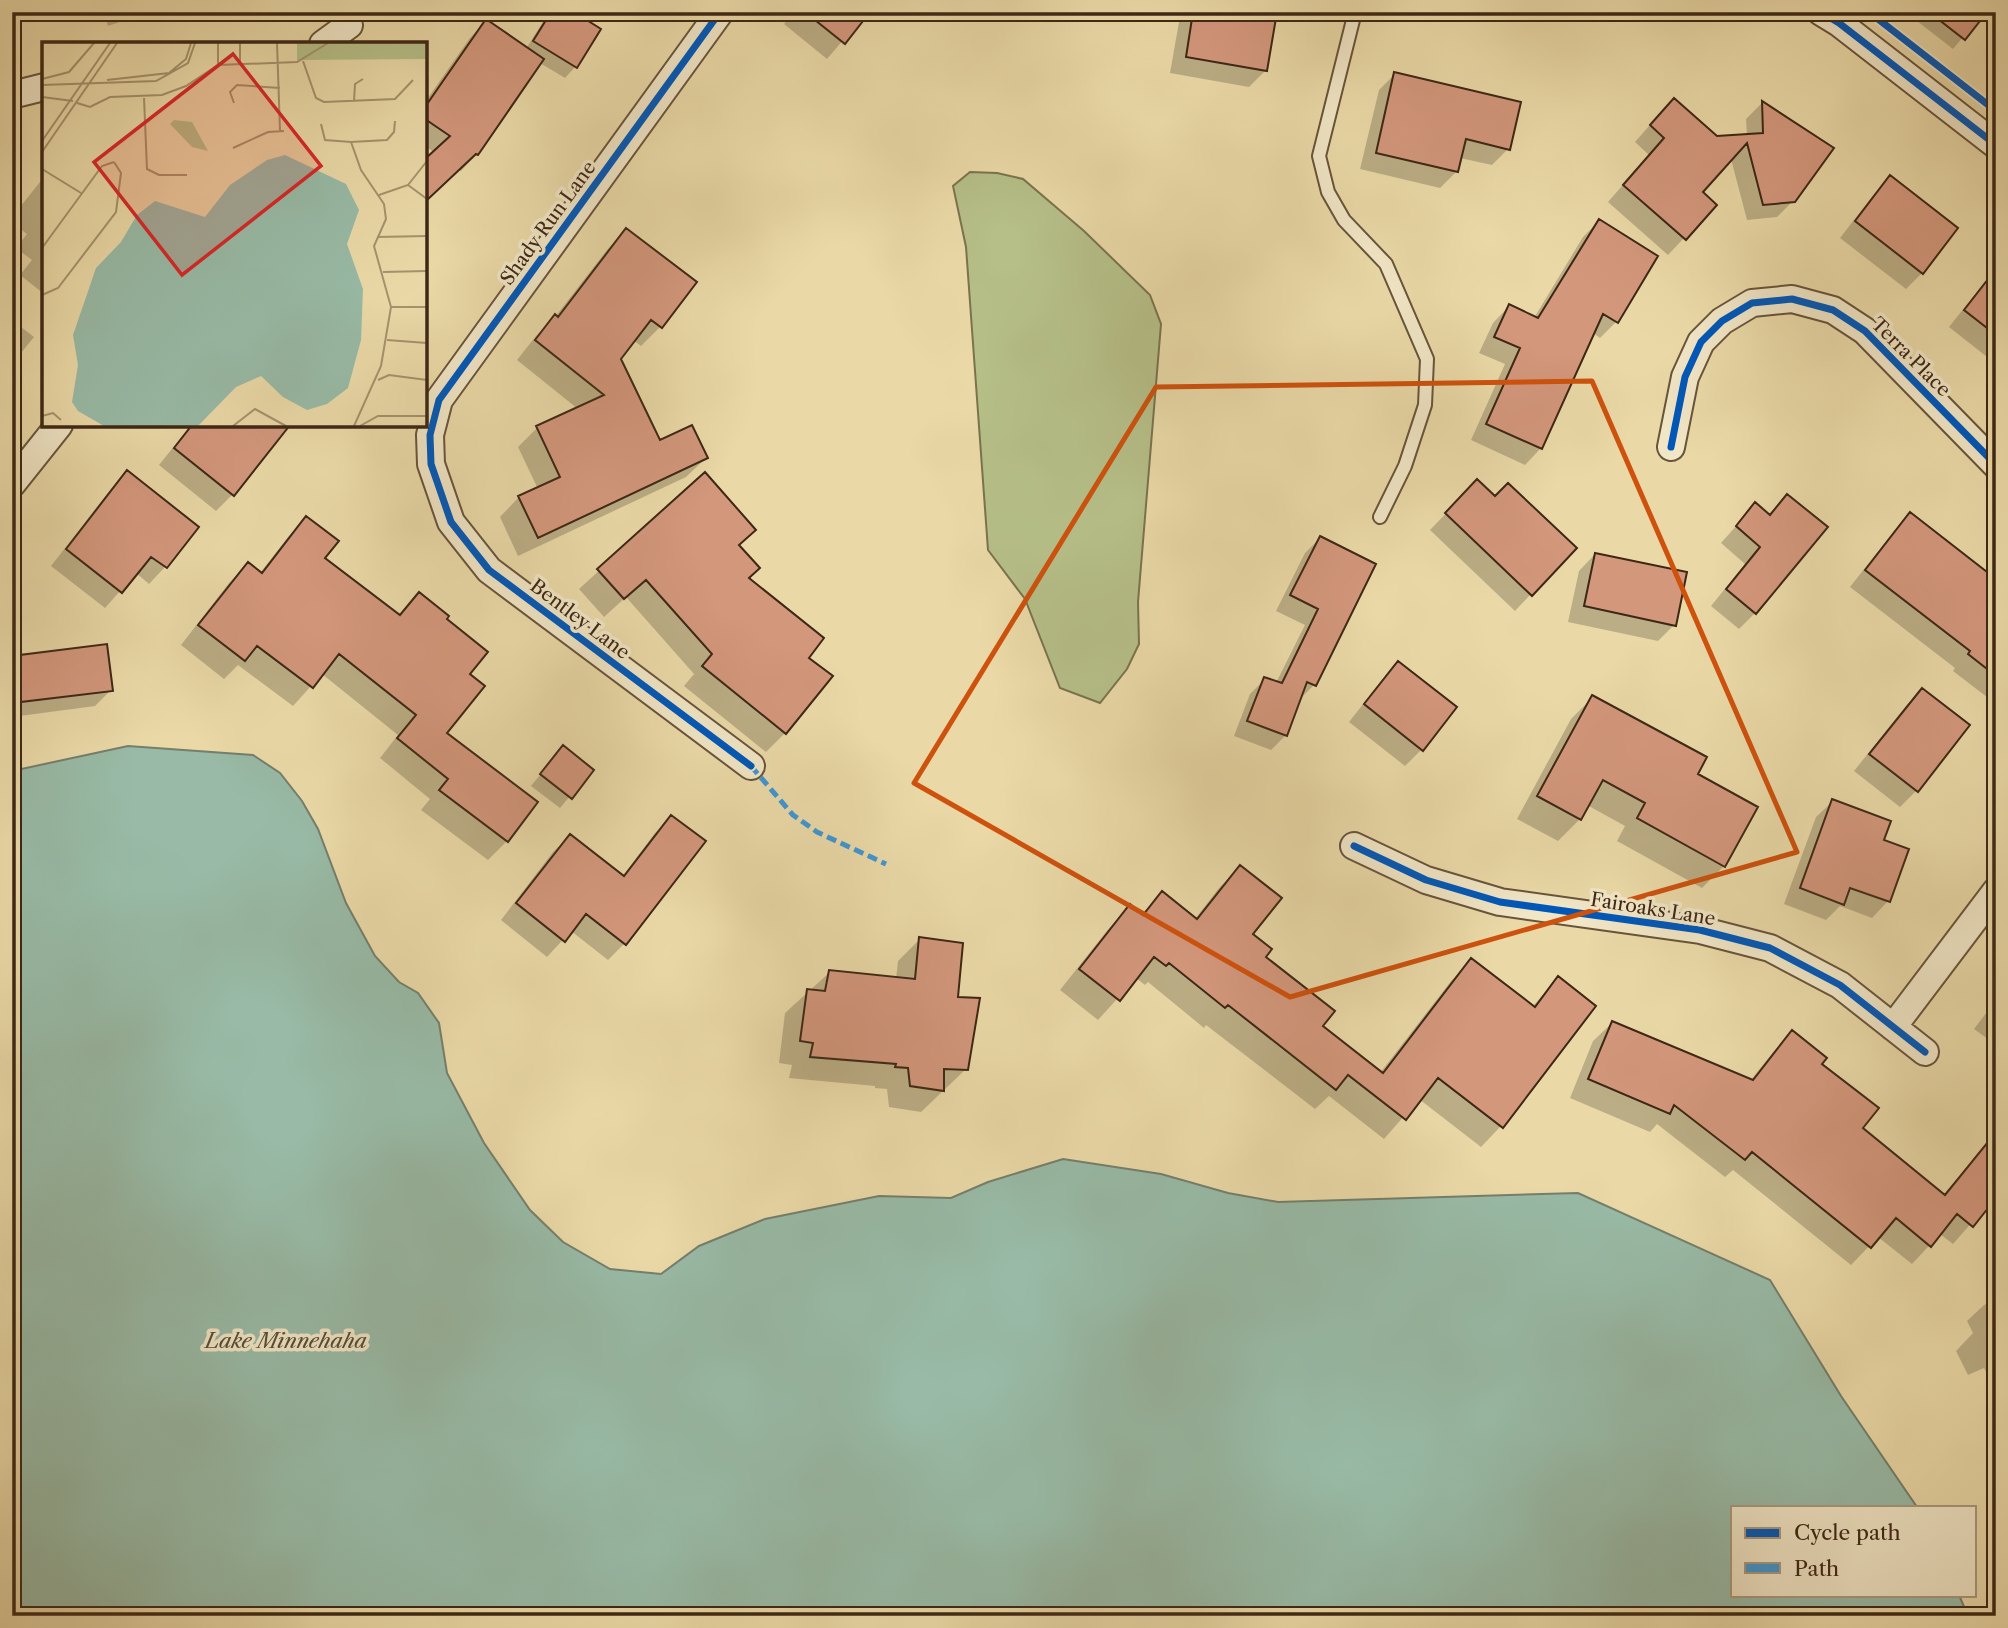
<svg xmlns="http://www.w3.org/2000/svg" width="2008" height="1628" font-family="'Libre Caslon Text',serif">
<rect width="100%" height="100%" fill="#ead9a7"/>
<filter id="stains"><feTurbulence type="fractalNoise" baseFrequency=".00286" numOctaves="4"/><feColorMatrix values="0 0 0 0 .2 0 0 0 0 .09 0 0 0 0 .02 0 0 0 .5 -.17"/></filter>
<radialGradient id="worn" r=".72"><stop offset=".6" stop-color="#630" stop-opacity="0"/><stop offset="1" stop-color="#630" stop-opacity=".3"/></radialGradient>
<path fill="#b6bf88" stroke="#7a734e" stroke-width="2" d="M970 172 997 173 1023 179 1084 231 1150 295 1161 324 1138 602 1139 644 1127 669 1100 703 1060 688 1025 599 988 550 966 247 953 186Z"/>
<path fill="#98baa6" stroke="#747f6c" stroke-width="2" d="M128 746 253 755 280 773 302 801 318 829 346 903 375 956 399 982 418 993 439 1023 447 1073 484 1143 530 1210 563 1242 610 1269 661 1274 699 1246 765 1219 879 1196 951 1198 988 1182 1063 1159 1161 1174 1228 1193 1278 1202 1578 1193 1770 1280 1841 1396 1917 1507H1733V1595H1959L1968 1616H12V771Z"/>
<path fill="#0003" d="M12 12H46L12 23Z
M104 12H149L108 26Z
M549 12H571L599 30 575 67 565 78 540 63 477 154 461 171 425 146V102L470 38 486 21 526 49Z
M793 12H867L827 59 784 24Z
M1189 12H1232L1266 70 1249 87 1170 73 1179 22Z
M1924 12H1984L1953 49 1917 21Z
M1395 74 1508 149 1492 165 1460 158 1457 171 1440 188 1360 169 1379 90Z
M1762 103 1794 200 1777 217 1747 220 1731 159 1701 193 1715 205 1668 255 1608 202 1649 155 1635 142 1657 117 1716 138 1747 136 1746 119Z
M44 177V294L20 275 32 260 16 248 27 234 12 223V217Z
M1891 178 1922 273 1906 289 1840 238 1874 194Z
M1599 221 1616 322 1600 338 1593 333 1541 448 1525 465 1471 440 1505 364 1479 353 1493 323 1509 306 1534 318 1583 237Z
M626 230 695 283 660 327 641 346 633 340 619 359 659 442 706 458 686 477 518 556 500 517 519 497 538 489 518 447 537 428 578 409 517 360 536 336 555 317 607 250Z
M1996 268V364L1949 327Z
M12 320 34 337 12 364Z
M191 425H281L233 494 216 511 159 465Z
M128 473 197 527 165 567 149 584 136 573 105 608 51 566 111 489Z
M705 474 738 546 747 579 806 658 785 733 766 752 684 686 694 674 626 597 604 617 579 589Z
M1477 481 1531 594 1515 611 1430 530Z
M1787 496 1755 613 1739 629 1711 606 1745 564 1721 543 1755 505 1768 515Z
M1910 514 1996 581V704L1953 671 1955 668 1850 587 1894 531Z
M307 518 323 558 398 616 419 594 444 620 467 675 445 734 507 841 488 860 421 810 430 799 380 758 398 735 322 674 293 706 238 665 224 679 181 645 229 583 248 564 260 573 288 537Z
M1320 538 1374 565 1314 685 1298 701 1286 735 1271 750 1234 736 1250 694 1265 679 1276 683 1305 625 1276 611 1305 553Z
M1595 554 1674 625 1658 641 1568 622 1579 571Z
M12 658 111 690 95 706 12 717Z
M1398 663 1422 749 1405 766 1349 722 1382 680Z
M1922 690 1967 725 1916 791 1900 807 1854 771 1906 706Z
M1593 697 1695 775 1724 866 1702 888 1617 841 1625 826 1587 805 1580 819 1558 841 1517 819 1571 719Z
M563 747 592 770 560 808 531 786Z
M1833 801 1882 841 1907 850 1888 901 1872 918 1840 906 1826 920 1784 904 1816 817Z
M672 817 703 842 624 944 608 960 571 931 547 957 501 920 553 852 570 836 622 877 655 833Z
M1240 867 1251 934 1264 957 1321 1027 1380 1073 1451 981 1471 961 1532 1007 1558 978 1501 1126 1481 1147 1419 1099 1384 1139 1329 1096 1315 1109 1206 1025 1204 1028 1148 982 1145 985 1136 978 1098 1020 1060 990 1110 927 1130 907 1141 915 1162 894 1195 919 1219 888Z
M920 939 956 999 966 1069 921 1112 889 1107 887 1089 875 1088V1086L789 1078 792 1065 779 1063 785 1013 830 972 896 979 898 961Z
M1996 1000V1045L1974 1029Z
M1612 1023 1750 1081 1774 1051 1792 1032 1820 1065 1860 1129 1943 1195 1987 1145 1996 1195 1953 1244 1940 1234 1912 1264 1878 1237 1851 1265 1733 1170 1725 1177 1657 1124 1650 1132 1570 1098 1593 1041Z
M1996 1299V1391L1984 1368 1968 1375 1956 1351 1973 1333 1967 1321 1984 1305Z"/>
<path fill="#d3977c" stroke="#3d2715" stroke-width="2" d="M551 12H574L601 29 577 68 533 41Z
M805 12H870L845 44Z
M1193 12H1242L1276 18 1267 71 1186 57Z
M1929 12H1987L1965 40Z
M486 19 544 59 478 155 476 154 425 202V159L450 136 425 119V107Z
M1394 72 1521 102 1510 150 1466 139 1458 172 1376 153Z
M1674 98 1717 136 1763 133 1762 101 1834 148 1795 202 1763 205 1747 143 1703 192 1717 205 1686 240 1623 185 1664 138 1650 125Z
M1890 175 1958 228 1923 274 1855 221Z
M1599 219 1658 256 1618 323 1603 314 1542 449 1486 424 1520 348 1494 337 1509 304 1538 318Z
M626 228 697 282 662 328 651 320 621 359 660 440 692 425 708 458 538 538 518 496 560 477 536 426 604 395 535 340 555 314 558 317Z
M1996 269V335L1964 310Z
M192 425H290L234 496 174 448Z
M127 470 199 527 167 568 151 557 122 593 66 549Z
M705 472 756 530 739 545 760 568 749 578 824 638 809 658 833 676 786 734 702 666 712 654 646 580 624 599 597 569Z
M1477 479 1495 496 1508 483 1577 548 1532 596 1445 513Z
M1787 494 1828 527 1756 614 1726 589 1760 547 1736 526 1755 502 1770 515Z
M1910 512 1996 579V676L1968 654 1970 651 1865 570Z
M306 516 339 541 325 558 400 615 419 592 449 616 447 619 488 652 470 674 485 686 447 733 538 802 508 842 439 790 448 779 397 738 416 715 339 654 313 688 257 646 245 661 198 625 248 562 262 573Z
M1320 536 1376 564 1316 686 1307 682 1287 736 1247 721 1264 677 1282 683 1318 609 1290 595Z
M1595 553 1687 572 1676 626 1584 606Z
M107 644 113 691 12 703V656Z
M1398 661 1457 707 1423 751 1364 704Z
M1922 688 1970 725 1918 792 1869 754Z
M1592 695 1707 757 1698 774 1758 807 1725 867 1637 818 1645 803 1603 780 1581 820 1537 796Z
M563 745 594 770 572 799 540 774Z
M1832 799 1891 821 1884 840 1909 849 1890 902 1850 888 1844 905 1800 888Z
M671 815 706 841 626 945 586 914 565 942 516 903 570 834 624 876Z
M1240 865 1282 898 1253 934 1272 949 1266 957 1335 1011 1323 1026 1383 1073 1471 958 1535 1007 1558 976 1596 1006 1503 1128 1438 1078 1406 1120 1348 1075 1336 1090 1228 1005 1225 1008 1169 963 1166 966 1154 957 1120 1001 1079 969 1130 904 1143 915 1162 891 1197 919Z
M919 937 963 943 958 997 980 998 968 1070 944 1069V1091L910 1086 908 1068 895 1067 896 1064 810 1057 813 1043 800 1041 807 989 825 991 829 970 915 979Z
M1612 1021 1753 1080 1792 1030 1827 1058 1822 1064 1879 1108 1863 1128 1945 1195 1996 1132V1198L1973 1227 1957 1214 1931 1247 1896 1218 1871 1248 1752 1152 1745 1160 1674 1105 1670 1114 1588 1079Z"/>
<g fill="none" stroke-linecap="round" stroke-linejoin="round">
<defs>
<path id="service" d="M1355 12 1319 156 1328 192 1344 220 1386 264 1427 359 1425 405 1405 466 1380 517"/>
<path id="minor" d="M720 12 439 400 430 435 431 464 451 522 489 570 751 766
M1821 12 1839 23 1996 145
M323 44 349 25
M12 95 44 87
M1671 447 1685 377 1701 342 1722 321 1752 303 1792 299 1833 310 1865 331 1996 465
M12 484 59 425
M1354 846 1426 880 1500 902 1700 930 1770 948 1840 985 1925 1052
M1893 1027 1996 891"/>
</defs>
<use href="#service" stroke="#68543a" stroke-width="16"/>
<use href="#minor" stroke="#68543a" stroke-width="30"/>
<use href="#service" stroke="#f1e6c6" stroke-width="12"/>
<use href="#minor" stroke="#f1e6c6" stroke-width="26"/>
<path stroke="#3f96d3" stroke-width="5" stroke-dasharray="10 5" stroke-linecap="butt" d="M751 766 793 815 817 832 886 864"/>
<defs>
<path id="cycleway" d="M720 12 439 400 430 435 431 464 451 522 489 570 751 766
M1821 12 1839 23 1996 145
M1869 12 1996 111
M1671 447 1685 377 1701 342 1722 321 1752 303 1792 299 1833 310 1865 331 1996 465
M1354 846 1426 880 1500 902 1700 930 1770 948 1840 985 1925 1052"/>
</defs>
<use href="#cycleway" stroke="#f1e6c6" stroke-width="11"/>
<use href="#cycleway" stroke="#0057b8" stroke-width="7"/>
</g>
<path fill="none" stroke="#ce520d" stroke-width="5" stroke-linejoin="round" d="M1592 381 1797 852 1290 997 914 783 1156 387Z"/>
<g text-anchor="middle" dominant-baseline="central" stroke-width="7" stroke-linejoin="round" paint-order="stroke">
<g font-size="19" fill="#3d2715" stroke="#f1e6c6">
<text transform="translate(548 223) rotate(-54)">Shady Run Lane</text>
<text transform="translate(1911 357) rotate(45)">Terra Place</text>
<text transform="translate(580 619) rotate(37)">Bentley Lane</text>
<text transform="translate(1653 909) rotate(9)">Fairoaks Lane</text>
</g>
<g font-size="21" font-style="italic" fill="#544c39" stroke="#f1e6c6">
<text x="286" y="1340">Lake Minnehaha</text>
</g>
</g>
<g transform="translate(42 42)">
<rect width="385" height="385" fill="#ead9a7"/>
<path d="M255 1H385V17L255 18ZM132 78 150 80 166 109 150 105 128 82Z" fill="#b6bf88"/>
<path d="M243 113 304 142 317 168 305 202 321 247 319 298 306 346 285 362 265 368 241 355 219 334 194 345 156 384H62L36 369 30 360 36 323 31 293 54 226 79 200 95 173 113 159 163 175 188 143 225 118Z" fill="#98baa6"/>
<path fill="none" stroke="#a5926d" stroke-width="2" d="M198 1V23M235 1 238 89M261 19 274 56 282 60 353 57 371 38M176 23V1M0 37 27 30 52 1M65 38 127 31 144 17 149 1M0 43 114 39 146 21 153 1M0 55 31 59M102 56 105 127 117 133H145M312 59 313 42 321 37M35 61 48 65 68 55 120 53 144 44 176 23 255 20 286 1M192 61 188 50 195 43 238 46M279 82 283 98 309 100 345 98 352 90 353 79M0 99 68 1M309 100 319 128 342 162 344 177 332 204 349 265 339 324 312 384M191 106 226 90 242 89M0 110 75 1M0 127 39 151M366 143 385 157M337 153 366 143 385 119M335 195 385 194M0 206 60 124 72 120M341 230 385 229M0 253 16 246 74 170 79 131 72 120M349 265H385M345 298 385 301M336 338 347 333 385 338M0 374 11 371 19 378M191 384 213 367 244 384M318 384 336 374H385"/>
<path fill="#d62828" fill-opacity="0.15" stroke="#d62828" stroke-width="3.5" d="M191 12 279 124 140 233 52 120Z"/>
<rect width="385" height="385" fill="none" stroke="#3d2715" stroke-width="3.5"/>
</g>
<rect width="2008" height="1628" fill="none" stroke="#ead9a7" stroke-width="42"/>
<rect x="14" y="14" width="1980" height="1600" fill="none" stroke="#3d2715" stroke-width="3.5"/>
<rect x="21" y="21" width="1966" height="1586" fill="none" stroke="#3d2715" stroke-width="2"/>
<rect x="1731" y="1506" width="245" height="91" fill="#f1e6c6" stroke="#a99a7f" stroke-width="2"/>
<rect x="1745" y="1528" width="35" height="10" fill="#0057b8" stroke="#a99a7f" stroke-width="2"/>
<text x="1794" y="1540" font-size="21" fill="#3d2715">Cycle path</text>
<rect x="1745" y="1563" width="35" height="10" fill="#3f96d3" stroke="#a99a7f" stroke-width="2"/>
<text x="1794" y="1576" font-size="21" fill="#3d2715">Path</text>
<rect width="100%" height="100%" filter="url(#stains)"/>
<rect width="100%" height="100%" fill="url(#worn)"/>
</svg>
